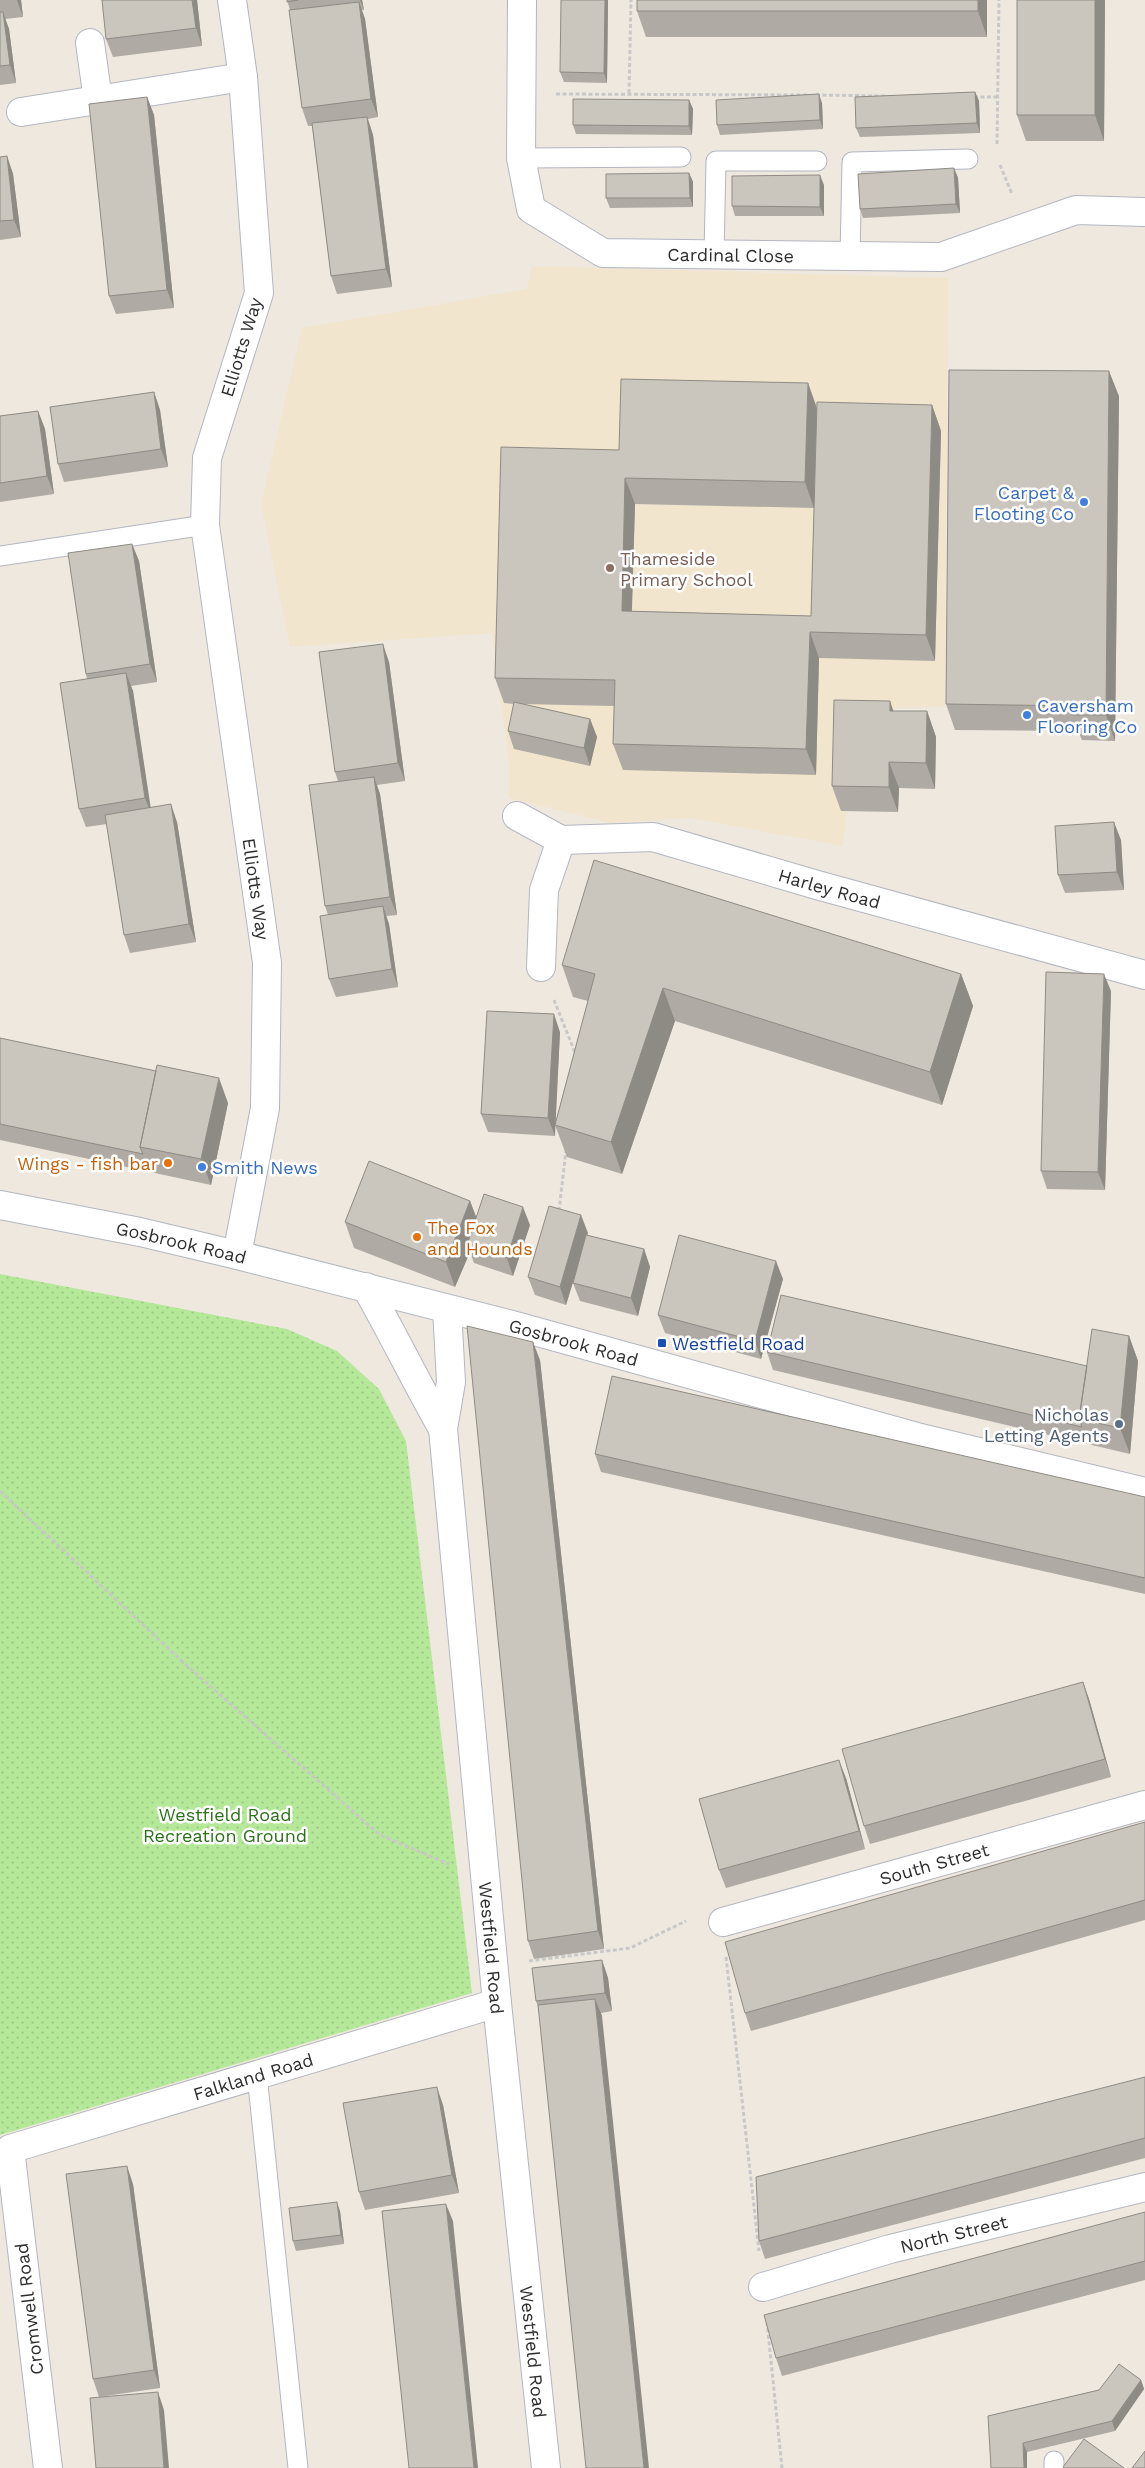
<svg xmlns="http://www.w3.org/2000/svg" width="1145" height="2468" font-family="'Work Sans',sans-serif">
<defs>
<pattern id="park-dots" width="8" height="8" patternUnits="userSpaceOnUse" patternTransform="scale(1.25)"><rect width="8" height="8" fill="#b5e899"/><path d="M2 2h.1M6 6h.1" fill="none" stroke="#9cc784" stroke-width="1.8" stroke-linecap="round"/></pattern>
</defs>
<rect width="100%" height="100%" fill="#efe8df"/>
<path fill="#f1e5ce" d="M532 266 948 278 945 707 858 708 843 846 690 818 611 823 509 798V763L492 633 290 647 261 504 302 328 527 289Z"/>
<path fill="url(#park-dots)" d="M0 1274 287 1329 337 1351 379 1389 406 1441 472 1993 0 2135Z"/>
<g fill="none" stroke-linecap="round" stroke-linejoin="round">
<defs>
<path id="lane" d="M521 158 681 157
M714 255 716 161H817
M850 256 852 162 968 159
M0 556 205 525
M257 2075 298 2468
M1054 2468V2461"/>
<g id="street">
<path id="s1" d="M232 0 243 77 259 293 207 458 205 525 267 963 265 1108 237 1255"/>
<path id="s2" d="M522 0 521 158 531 209 603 253 941 257 1076 210 1145 212"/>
<path d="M90 43 98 100"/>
<path d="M21 112 243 77"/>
<path id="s3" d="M517 816 561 840 653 837 817 885 1145 975"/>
<path d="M541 967 544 890 561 840"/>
<path id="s4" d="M723 1922 1145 1805"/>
<path id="s5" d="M763 2287 890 2249 1145 2187"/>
<path id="s6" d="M48 2468 10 2149 497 2003"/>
</g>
<g id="secondary">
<path id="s7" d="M0 1205 140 1232 237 1255 516 1326 917 1437 1145 1492"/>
<path d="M366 1287C393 1334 416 1382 443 1429"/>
<path id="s8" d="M447 1309 451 1382 443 1429 497 2003 546 2468"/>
</g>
</defs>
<use href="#lane" stroke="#b3b6c1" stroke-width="21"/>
<use href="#street" stroke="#b3b6c1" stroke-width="30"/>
<use href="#secondary" stroke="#b3b6c1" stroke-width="30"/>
<path stroke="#c8c8c8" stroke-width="3" stroke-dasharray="4 2.5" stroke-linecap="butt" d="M629 93 631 0
M556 94 807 95
M816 95 887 96
M974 97H998
M997 144 999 0
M1000 165 1012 194
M554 1000 576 1055
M559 1211 566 1150
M0 1491 185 1664 380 1835 449 1864
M726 1957 759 2251
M529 1961 630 1948 686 1921
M767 2322 782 2468"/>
<use href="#lane" stroke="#fff" stroke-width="19"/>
<use href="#street" stroke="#fff" stroke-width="28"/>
<use href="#secondary" stroke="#fff" stroke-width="28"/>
</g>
<path fill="#afaaa3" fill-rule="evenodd" d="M0 0H21L23 17 5 19 9 29 16 83 0 85Z
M197 0 202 46 113 57 106 39Z
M287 0H362L364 10H362L365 19 378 117 368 119 373 135 392 287 337 294 331 276 312 126H308L302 108 290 10Z
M608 0 607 83 564 82 560 72Z
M987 0V37H646L637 11Z
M1105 0 1104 141H1026L1017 115Z
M975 92 979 101 980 133 860 137 856 128Z
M147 97 154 115 174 308 116 314 109 296Z
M689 100 693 109 692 135 576 134 573 125Z
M822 103 823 129 720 135 717 125Z
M7 156 13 174 21 237 0 240V157Z
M954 168 958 178 960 213 863 218 860 209Z
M689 173 693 182V207L610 208 606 198Z
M824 185V216H735L732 206Z
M808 383 817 408 932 405 941 431 935 661 819 658 816 775 623 770 613 744 614 706 521 704 590 719 597 737 590 766 514 749 508 731 514 704 504 703 495 678 619 450ZM635 504 814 508 811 616 632 611Z
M154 392 160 410 168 467 64 482 58 464Z
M1119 396 1115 741 1082 740 1078 731 955 730 946 704Z
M38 411 45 429 54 494 0 502V416Z
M132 544 139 561 157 682 131 686 133 691 150 808 177 822 196 942 130 953 124 935 107 824 86 827 79 809 87 679 86 674Z
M389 662 405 781 377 785 380 794 397 915 386 916 389 924 398 987 336 997 329 979 328 915 325 906 338 781 335 772Z
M894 711H927L936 737 935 789 899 788 898 812 841 811 832 786Z
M1121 840 1124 890 1065 893 1058 875Z
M562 965 961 974 973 1006 942 1105 675 1021 622 1174 567 1157 555 1125V1136L488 1132 481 1114 560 1032 555 1124 588 1001 573 997Z
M1111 991 1105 1190 1047 1189 1041 1171Z
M0 1038 228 1103 211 1185 0 1140Z
M470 1201 476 1217 530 1225 513 1276 474 1263 470 1252 455 1287 354 1248 345 1222Z
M588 1233 587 1235 644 1249 650 1267 638 1316 580 1301 573 1283 576 1272 566 1305 535 1295 528 1277Z
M783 1279 761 1359 665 1333 658 1315Z
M1129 1336 1138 1361 1130 1454 773 1370 767 1352 1087 1366Z
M540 1360 604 1949 534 1959 528 1941Z
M595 1454 1145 1497V1594L601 1472Z
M1083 1682 1089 1699 1111 1777 870 1844 864 1826Z
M846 1778 865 1849 726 1888 719 1870Z
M1145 1822V1920L751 2031 745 2013Z
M602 1960 608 1978 612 2011 601 2013 602 2016 539 2010 536 2001Z
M1145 2077V2158L765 2259 759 2241Z
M443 2105 459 2193 365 2210 359 2192Z
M133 2184 160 2388 99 2397 93 2379Z
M340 2211 344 2244 296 2251 293 2241Z
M1145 2212V2280L782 2376 776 2358Z
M1141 2380 1144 2389 1115 2431 1027 2452 988 2416Z"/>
<path fill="#8e8b84" d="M17 0H21L23 17Z
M192 0H197L202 46 196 28Z
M360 0H362L364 10Z
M605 0H608L607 83 604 73Z
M978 0H987V37L978 11Z
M1095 0H1105L1104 141 1095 115Z
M359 2 365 19 378 117 371 99Z
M3 12 9 29 16 83 10 65Z
M975 92 979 101 980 133 977 123Z
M819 94 822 103 823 129 820 120Z
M147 97 154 115 174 308 167 290Z
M689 100 693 109 692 135 689 126Z
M367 117 373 135 392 287 386 269Z
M7 156 13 174 21 237 14 220Z
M954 168 958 178 960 213 956 204Z
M689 173 693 182V207L690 198Z
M820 175 824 185V216L820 207Z
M1109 371 1119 396 1115 741 1106 715Z
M808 383 817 409 814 508 805 482Z
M154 392 160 410 168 467 161 449Z
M932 405 941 431 935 661 926 635Z
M38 411 45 429 54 494 47 476Z
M625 478 635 504 631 636 622 611Z
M132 544 139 561 157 682 150 664Z
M810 632 819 658 816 775 806 749Z
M383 644 389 662 405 781 398 763Z
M126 673 133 691 152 816 145 798Z
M890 701 899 727 890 711Z
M927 711 936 737 935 789 926 763Z
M590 719 597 737 590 766 584 748Z
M889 762 899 788 898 812 889 787Z
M374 777 380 794 397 915 390 897Z
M171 804 177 822 196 942 189 924Z
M1114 822 1121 840 1124 890 1117 872Z
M383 906 389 924 398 987 392 969Z
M961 974 973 1006 942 1105 930 1072Z
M1104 974 1111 991 1105 1190 1098 1172Z
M663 988 675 1021 622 1174 611 1142Z
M554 1014 560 1032 555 1136 548 1118Z
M219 1078 228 1103 211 1185 201 1159Z
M470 1201 480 1227 467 1245 470 1252 455 1287 446 1262Z
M523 1207 530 1225 513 1276 507 1258Z
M581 1215 588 1233 566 1305 560 1287Z
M644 1249 650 1267 638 1316 631 1298Z
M776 1261 783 1279 761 1359 755 1341Z
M1129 1336 1138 1361 1130 1454 1120 1428Z
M533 1342 540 1360 604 1949 598 1931Z
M1083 1682 1089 1699 1111 1777 1105 1759Z
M839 1760 846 1778 865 1849 859 1831Z
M602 1960 608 1978 612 2011 605 1993Z
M595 1999 602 2016 649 2468H644Z
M437 2087 443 2105 459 2193 452 2175Z
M127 2166 133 2184 160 2388 154 2370Z
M337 2202 340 2211 344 2244 341 2235Z
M446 2204 453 2221 478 2468H474Z
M1141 2380 1144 2389 1115 2431 1112 2421Z
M158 2392 164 2410 169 2468H164Z
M1023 2443 1027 2452V2468H1024Z"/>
<path fill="#cbc6bd" stroke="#8e8b84" d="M102 0H192L196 28 106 39Z
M287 0H298L287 2Z
M561 0H605L604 73 560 72Z
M637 0H978V11H637Z
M1017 0H1095V115H1017Z
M359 2 371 99 302 108 289 10Z
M0 12H3L10 65 0 66Z
M975 92 977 123 856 128 855 97Z
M819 94 820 120 717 125 716 100Z
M147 97 167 290 109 296 89 104Z
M573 99 689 100V126L573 125Z
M367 117 386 269 331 276 312 123Z
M7 156 14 220 0 221V157Z
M954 168 956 204 860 209 858 174Z
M689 173 690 198H606V174Z
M820 175V207L732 206V176Z
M949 370 1109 371 1106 715H1072L1073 706 946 704Z
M621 379 808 383 805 482 625 478 622 611 811 616 817 402 932 405 926 635 810 632 806 749 613 744 615 680 495 678 501 447 619 450Z
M154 392 161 449 58 464 50 407Z
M38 411 47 476 0 483V416Z
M132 544 150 664 86 674 68 553Z
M383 644 398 763 335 772 319 652Z
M126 673 145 798 79 809 60 683Z
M834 700 890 701V711H927L926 763 889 762V787L832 786Z
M514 702 590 719 584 748 508 731Z
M374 777 390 897 325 906 309 785Z
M171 804 189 924 124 935 105 815Z
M1114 822 1117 872 1058 875 1055 826Z
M594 860 961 974 930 1072 663 988 611 1142 555 1125 595 974 562 965Z
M383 906 392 969 329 979 320 916Z
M1046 972 1104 974 1098 1172 1041 1171Z
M487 1011 554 1014 548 1118 481 1114Z
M0 1038 156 1071 140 1147 143 1154 0 1124Z
M157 1065 219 1078 201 1159 140 1147Z
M369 1161 470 1201 446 1262 345 1222Z
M484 1194 523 1207 507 1258 467 1245Z
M549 1206 581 1215 560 1287 528 1277Z
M586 1235 644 1249 631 1298 573 1283Z
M679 1235 776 1261 755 1341 658 1315Z
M781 1295 1087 1366 1079 1419 1082 1427 767 1352Z
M467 1326 533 1342 598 1931 528 1941Z
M1092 1329 1129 1336 1120 1428 1079 1419Z
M612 1376 1145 1497V1578L595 1454Z
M1083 1682 1105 1759 864 1826 842 1749Z
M839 1760 859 1831 719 1870 699 1799Z
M1145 1822V1900L745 2013 725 1942Z
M602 1960 605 1993 536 2001 532 1968Z
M595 1999 644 2468H586L538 2005Z
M1145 2077V2138L759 2241 756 2177Z
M437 2087 452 2175 359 2192 343 2103Z
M127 2166 154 2370 93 2379 66 2174Z
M337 2202 341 2235 293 2241 289 2208Z
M446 2204 474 2468H409L382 2211Z
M1145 2212V2261L776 2358 764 2315Z
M1119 2364 1141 2380 1112 2421 1023 2443 1024 2468H991L988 2416 1099 2390Z
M158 2392 164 2468H96L90 2398Z
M1084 2439 1124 2468H1065L1063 2467Z
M1145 2451V2468H1132Z"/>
<g fill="#3f7fe0" stroke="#fff" stroke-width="2">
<circle cx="1084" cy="502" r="5"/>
<circle cx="1027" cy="715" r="5"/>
<circle cx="202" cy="1167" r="5"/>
</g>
<circle fill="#8d6e63" stroke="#fff" stroke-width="2" cx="610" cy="568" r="5"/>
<g fill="#e8710a" stroke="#fff" stroke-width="2">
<circle cx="168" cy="1163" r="5"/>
<circle cx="417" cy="1237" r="5"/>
</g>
<rect fill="#1a4fb4" stroke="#fff" stroke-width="2" x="657" y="1338" width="10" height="10" rx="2.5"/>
<circle fill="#5c6f8a" stroke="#fff" stroke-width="2" cx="1119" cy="1424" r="5"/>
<g text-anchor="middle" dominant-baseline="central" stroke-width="5" stroke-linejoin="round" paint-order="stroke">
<g font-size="18" fill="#2d2d2d" stroke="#fff">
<text stroke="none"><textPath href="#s2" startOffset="422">Cardinal Close</textPath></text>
<text transform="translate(241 347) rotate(-73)">Elliotts Way</text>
<text stroke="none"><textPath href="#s3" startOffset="326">Harley Road</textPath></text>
<text stroke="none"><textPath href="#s1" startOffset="902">Elliotts Way</textPath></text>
<text stroke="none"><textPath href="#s7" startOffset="185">Gosbrook Road</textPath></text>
<text stroke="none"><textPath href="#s7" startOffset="590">Gosbrook Road</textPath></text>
<text stroke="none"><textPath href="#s4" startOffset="219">South Street</textPath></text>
<text stroke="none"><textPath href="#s8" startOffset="642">Westfield Road</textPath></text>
<text stroke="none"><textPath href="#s6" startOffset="575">Falkland Road</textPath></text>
<text stroke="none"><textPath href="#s5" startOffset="198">North Street</textPath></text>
<text transform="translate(29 2309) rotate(-97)">Cromwell Road</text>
<text stroke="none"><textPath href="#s8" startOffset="1048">Westfield Road</textPath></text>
</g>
<g font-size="18" fill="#366cbe" stroke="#fff" text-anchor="start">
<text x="1074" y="492" text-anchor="end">Carpet &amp;<tspan x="1074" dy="21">Flooting Co</tspan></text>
<text x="1037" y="705">Caversham<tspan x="1037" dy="21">Flooring Co</tspan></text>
<text x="212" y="1167">Smith News</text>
</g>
<g font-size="18" fill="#785e54" stroke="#fff" text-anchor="start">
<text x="620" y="558">Thameside<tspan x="620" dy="21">Primary School</tspan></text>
</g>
<g font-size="18" fill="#c56008" stroke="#fff" text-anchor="end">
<text x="158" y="1163">Wings - fish bar</text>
<text x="427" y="1227" text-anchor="start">The Fox<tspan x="427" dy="21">and Hounds</tspan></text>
</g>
<g font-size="18" fill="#164399" stroke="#fff" text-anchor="start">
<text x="672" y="1343">Westfield Road</text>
</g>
<g font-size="18" fill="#4e5e75" stroke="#fff" text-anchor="end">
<text x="1109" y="1414">Nicholas<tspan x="1109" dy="21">Letting Agents</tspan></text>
</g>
<g font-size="18" fill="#2a7017" stroke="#fff">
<text x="225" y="1814">Westfield Road<tspan x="225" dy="21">Recreation Ground</tspan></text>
</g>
</g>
</svg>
